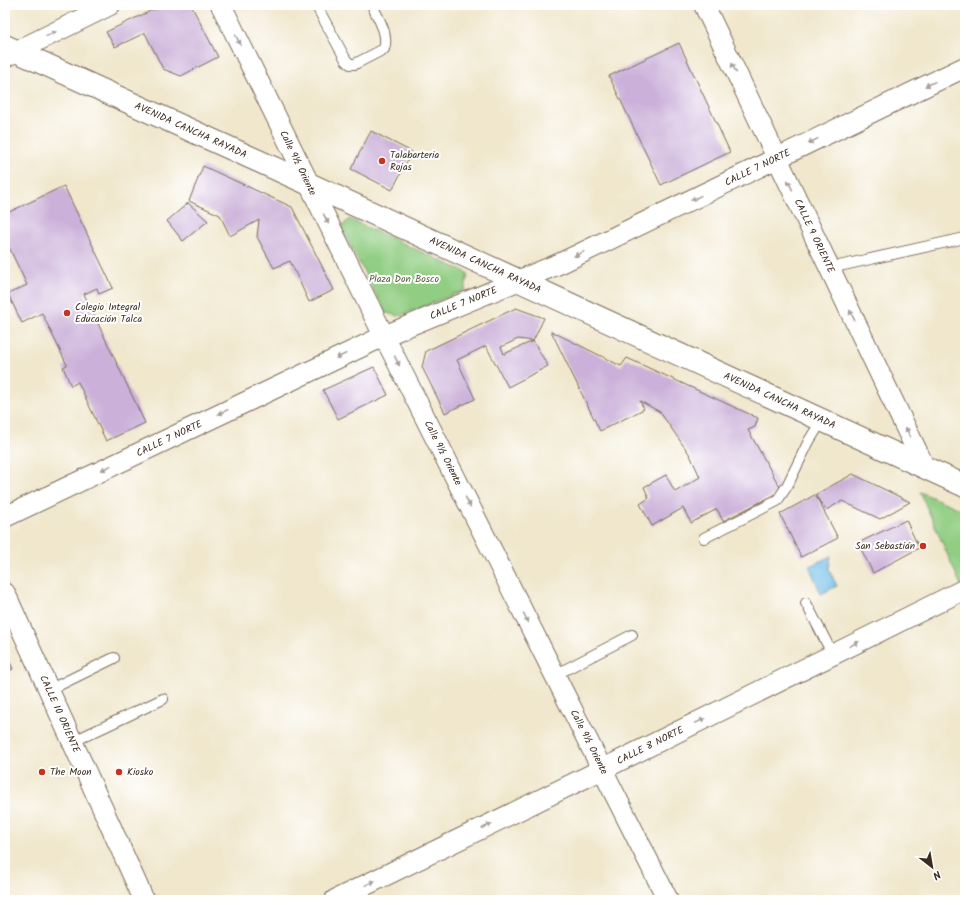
<svg xmlns="http://www.w3.org/2000/svg" width="970" height="905" font-family="Kalam,sans-serif">
<rect width="100%" height="100%" fill="#fff"/>
<filter id="ink" filterUnits="userSpaceOnUse"><feTurbulence type="fractalNoise" baseFrequency=".025" numOctaves="2"/><feDisplacementMap in="SourceGraphic" scale="8" xChannelSelector="R" yChannelSelector="G"/><feConvolveMatrix kernelMatrix="1 2 1 2 8 2 1 2 1" color-interpolation-filters="sRGB"/></filter>
<filter id="wash" filterUnits="userSpaceOnUse"><feTurbulence type="fractalNoise" baseFrequency=".012" numOctaves="4" result="noise"/><feDisplacementMap in="SourceGraphic" scale="16" xChannelSelector="R" yChannelSelector="G"/><feGaussianBlur stdDeviation="0.9" result="paint"/><feColorMatrix in="noise" values="0 0 0 0 0 0 0 0 0 0 0 0 0 0 0 0 0 1.4 0 .05"/><feComposite in="paint" operator="in"/></filter>
<g filter="url(#wash)">
<rect width="100%" height="100%" fill="#f0e7cc"/>
<path fill="#91cd82" stroke="#667c50" d="M349 219 468 273 465 290 399 316 386 313 341 228Z
M920 492 965 511V589L963 590Z"/>
<path fill="#6dbbe7" stroke="#547282" d="M831 556 829 569 837 586 821 594 809 566Z"/>
<g id="blocks">
<path fill="#cbb0d9" fill-rule="evenodd" d="M163 5H191L218 57 181 76 163 69 145 33 115 47 106 32Z
M679 43 730 152 661 185 609 76Z
M371 131 412 152 392 190 351 169Z
M203 166 292 207 334 290 309 302 290 261 274 268 257 237 259 220 230 236 220 215 189 201Z
M64 186 113 288 99 294 97 288 84 294 145 423 106 441 78 382 71 386 63 367 67 365 42 313 22 323 8 294 27 285 7 243 5 244V214Z
M188 203 208 221 183 241 167 221Z
M516 308 544 318 533 341 548 366 508 387 486 346 457 360 475 399 445 413 422 367 426 351ZM518 339 533 341 504 354 501 347Z
M551 331 621 366 627 358 758 418 755 427 748 430 782 491 723 521 717 509 691 523 683 508 652 526 640 504 649 498 644 487 666 475 675 492 700 477 690 455 660 412 640 401 644 409 600 431Z
M374 367 388 395 338 419 323 390Z
M5 398 9 408 5 410Z
M853 474 910 502 880 519 842 501 826 510 816 496 838 538 801 557 780 514Z
M906 520 919 548 873 573 858 543Z
M5 653 13 669 5 673Z"/>
</g>
</g>
<g filter="url(#ink)">
<use href="#blocks" fill-opacity="0" stroke="#7a6c5b" stroke-width="1"/>
<g fill="none" stroke-linecap="round" stroke-linejoin="round">
<defs>
<path id="service" d="M316 5 346 60 350 64H355L384 49C389 34 378 18 372 5
M830 268 965 238
M704 538 777 501 787 486 809 441 822 420
M806 603 833 655
M555 675 632 635
M49 690 114 658
M72 742 163 699"/>
<g id="minor">
<path d="M221 5 384 336 668 900"/>
<path id="s1" d="M704 5 925 468"/>
<path d="M5 57 110 5"/>
<path id="s2" d="M5 517 384 336 561 263 965 67"/>
<path id="s3" d="M5 593 144 900"/>
<path id="s4" d="M335 900 603 769 965 589"/>
</g>
<g id="primary">
<path id="s5" d="M5 46 309 184 965 486"/>
</g>
</defs>
<use href="#service" stroke="#7a6c5b" stroke-width="12"/>
<use href="#minor" stroke="#7a6c5b" stroke-width="22"/>
<use href="#primary" stroke="#7a6c5b" stroke-width="24"/>
<use href="#service" stroke="#fff" stroke-width="10"/>
<use href="#minor" stroke="#fff" stroke-width="20"/>
<use href="#primary" stroke="#fff" stroke-width="22"/>
</g>
<defs><path id="oneway-solid" d="M-6-.8H1V-3.2L6.5 0L1 3.2V.8H-6Z"/></defs>
<g fill="#a79f9a">
<use href="#oneway-solid" transform="translate(51 34) rotate(-26)"/>
<use href="#oneway-solid" transform="translate(238 40) rotate(64)"/>
<use href="#oneway-solid" transform="translate(734 68) rotate(-116)"/>
<use href="#oneway-solid" transform="translate(930 84) rotate(154)"/>
<use href="#oneway-solid" transform="translate(813 141) rotate(154)"/>
<use href="#oneway-solid" transform="translate(790 185) rotate(-116)"/>
<use href="#oneway-solid" transform="translate(696 198) rotate(154)"/>
<use href="#oneway-solid" transform="translate(326 219) rotate(63)"/>
<use href="#oneway-solid" transform="translate(579 254) rotate(154)"/>
<use href="#oneway-solid" transform="translate(852 315) rotate(-116)"/>
<use href="#oneway-solid" transform="translate(341 356) rotate(154)"/>
<use href="#oneway-solid" transform="translate(397 361) rotate(63)"/>
<use href="#oneway-solid" transform="translate(223 412) rotate(154)"/>
<use href="#oneway-solid" transform="translate(908 432) rotate(-116)"/>
<use href="#oneway-solid" transform="translate(106 468) rotate(154)"/>
<use href="#oneway-solid" transform="translate(468 502) rotate(63)"/>
<use href="#oneway-solid" transform="translate(526 618) rotate(63)"/>
<use href="#oneway-solid" transform="translate(854 644) rotate(-27)"/>
<use href="#oneway-solid" transform="translate(700 721) rotate(-26)"/>
<use href="#oneway-solid" transform="translate(487 826) rotate(-26)"/>
<use href="#oneway-solid" transform="translate(370 883) rotate(-26)"/>
</g>
</g>
<g fill="#c8321e" stroke="#fff" stroke-width="1.5">
<circle cx="382" cy="161" r="4"/>
<circle cx="67" cy="313" r="4"/>
<circle cx="923" cy="546" r="4"/>
<circle cx="42" cy="772" r="4"/>
<circle cx="119" cy="772" r="4"/>
</g>
<g text-anchor="middle" dominant-baseline="central" stroke-width="4" stroke-linejoin="round" paint-order="stroke">
<g font-size="10" fill="#3b2a1e" stroke="#fff">
<text stroke="none"><textPath href="#s5" startOffset="204">AVENIDA CANCHA RAYADA</textPath></text>
<text transform="translate(298 163) rotate(64)">Calle 9½ Oriente</text>
<text stroke="none"><textPath href="#s2" startOffset="830">CALLE 7 NORTE</textPath></text>
<text stroke="none"><textPath href="#s1" startOffset="256">CALLE 9 ORIENTE</textPath></text>
<text stroke="none"><textPath href="#s5" startOffset="528">AVENIDA CANCHA RAYADA</textPath></text>
<text stroke="none"><textPath href="#s2" startOffset="506">CALLE 7 NORTE</textPath></text>
<text stroke="none"><textPath href="#s5" startOffset="852">AVENIDA CANCHA RAYADA</textPath></text>
<text stroke="none"><textPath href="#s2" startOffset="182">CALLE 7 NORTE</textPath></text>
<text transform="translate(443 453) rotate(63)">Calle 9½ Oriente</text>
<text stroke="none"><textPath href="#s3" startOffset="133">CALLE 10 ORIENTE</textPath></text>
<text transform="translate(589 742) rotate(63)">Calle 9½ Oriente</text>
<text stroke="none"><textPath href="#s4" startOffset="351">CALLE 8 NORTE</textPath></text>
</g>
<g font-size="10" fill="#3b2a1e" stroke="#fff" text-anchor="start">
<text x="390" y="155">Talabarteria<tspan x="390" dy="12">Rojas</tspan></text>
<text x="75" y="307">Colegio Integral<tspan x="75" dy="12">Educación Talca</tspan></text>
<text x="915" y="546" text-anchor="end">San Sebastián</text>
<text x="50" y="772">The Moon</text>
<text x="127" y="772">Kiosko</text>
</g>
<g font-size="10" fill="#555b3c" stroke="#fff">
<text x="404" y="279">Plaza Don Bosco</text>
</g>
</g>
<rect width="970" height="905" fill="none" stroke="#fff" stroke-width="20"/>
<g transform="translate(932 867) rotate(149)" stroke="#ffffff" stroke-width="3" paint-order="stroke">
<path d="M0-3L7 15L0 10L-7 15Z" fill="#3b2a1e"/>
<text y="-6" font-size="11" font-weight="bold" text-anchor="middle" fill="#3b2a1e">N</text>
</g>
</svg>
